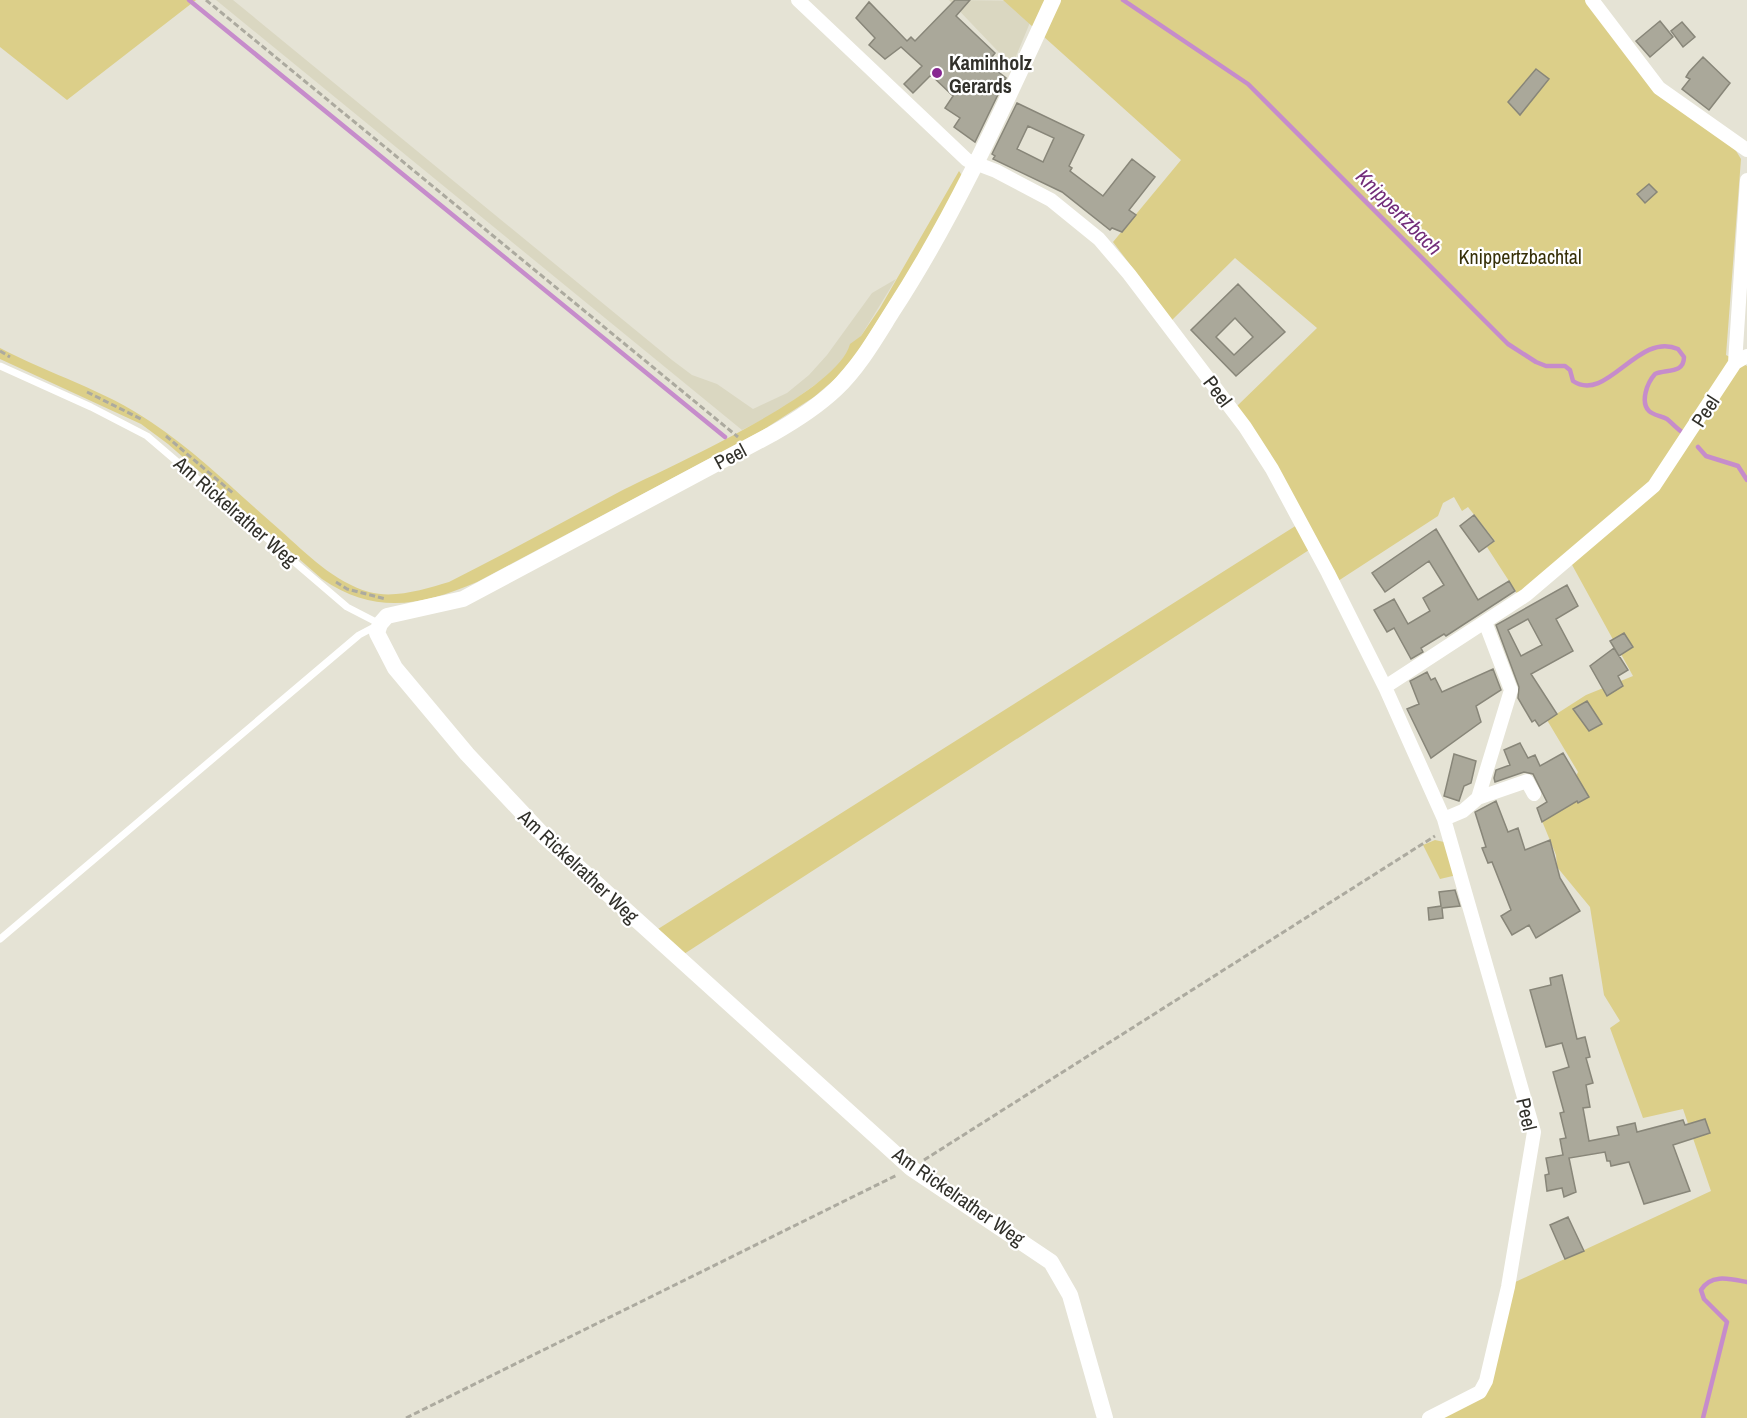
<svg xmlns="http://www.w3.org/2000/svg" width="1747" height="1418" font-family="'Archivo Narrow',sans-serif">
<rect width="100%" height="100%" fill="#e5e3d5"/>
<path fill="#dad7c1" d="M216 0H233L672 360 692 375 717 384 753 409 787 393 809 375 827 355 872 293 896 279 861 336 834 371 776 413 742 430Z
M949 0 1039 1 1012 66Z"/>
<path fill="#dccf89" d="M0 0H196L67 100 0 47Z
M1003 0H1587L1655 91 1733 146 1741 159 1726 355 1747 366V1418H1429L1480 1392 1511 1284 1711 1191 1683 1109 1643 1118 1610 1028 1620 1021 1604 995 1590 907 1557 867 1556 855 1542 821 1561 808 1578 772 1547 720 1586 695 1633 676 1571 563 1518 595 1487 547 1495 541 1468 507 1462 511 1454 497 1443 503 1438 516 1338 581 1236 407 1317 328 1235 258 1172 320 1113 242 1181 160Z
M959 171 963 177 913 265 857 353 835 379 814 397 763 430 477 582C421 606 375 615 322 579L168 444 141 424 0 359V348C49 374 105 390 151 422 198 453 238 494 280 530 307 554 334 582 369 592 395 599 425 589 449 582 507 553 563 522 619 492 667 467 837 394 850 344L861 336 880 308Z
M1297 525 1309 550 684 954 658 929Z
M1435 840 1444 842 1457 875 1440 879 1423 845Z"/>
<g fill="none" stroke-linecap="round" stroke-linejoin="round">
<path stroke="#c68ccb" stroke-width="4.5" d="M189 0 725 437
M1123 0 1248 84 1508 344 1536 362 1546 366H1565L1570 370 1573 381C1607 404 1638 331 1678 349L1684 357C1684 374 1666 369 1655 374 1647 383 1640 402 1649 411 1653 415 1661 416 1667 419 1672 423 1676 428 1682 432
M1698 447 1706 456 1738 466 1747 480
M1703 1418 1727 1322 1704 1299 1701 1290C1711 1273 1731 1279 1747 1282"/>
</g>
<path fill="#aaa89a" stroke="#888679" stroke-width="1.5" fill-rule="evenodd" d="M955 0H970L956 16 995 53 987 63 1006 78 975 142 954 127 960 118 945 108 953 96 931 75 913 93 904 84 922 66 901 47 885 59 869 45 875 38 856 18 869 2 907 41 911 37 915 41Z
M1660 21 1673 37 1650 57 1636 41Z
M1682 22 1695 37 1683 47 1671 31Z
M1703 57 1730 83 1709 110 1682 89 1690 79 1686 77 1689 72Z
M1536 69 1549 79 1520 115 1508 102Z
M1017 103 1084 135 1069 166 1072 168 1070 171 1103 196 1132 159 1155 177 1129 210 1136 215 1122 232 1112 228 1110 230 1062 192 993 159 995 156 992 154ZM1028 126 1054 138 1043 162 1017 149Z
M1649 184 1657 192 1645 203 1637 194Z
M1238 284 1285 332 1236 376 1191 330ZM1235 318 1253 337 1234 355 1216 337Z
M1474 515 1494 541 1479 552 1460 526Z
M1436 529 1478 600 1509 581 1515 591 1446 636 1444 634 1421 648 1423 652 1411 659 1394 628 1387 632 1374 610 1394 599 1408 624 1430 611 1423 598 1444 585 1429 561 1385 592 1372 573Z
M1567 585 1578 606 1556 619 1573 651 1531 674 1557 714 1539 726 1535 720 1532 722 1518 698 1519 687 1496 625ZM1528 619 1542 645 1521 656 1508 630Z
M1624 633 1633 647 1619 656 1610 641Z
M1614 648 1628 670 1618 676 1623 686 1607 696 1590 666Z
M1493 669 1501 690 1476 706 1481 722 1431 758 1407 709 1419 704 1410 681 1427 672 1431 680 1435 678 1442 692Z
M1587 701 1602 724 1589 731 1573 709Z
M1520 743 1528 758 1535 755 1540 766 1563 753 1589 797 1578 803 1577 801 1542 822 1537 808 1547 802 1533 774 1524 772 1495 782 1494 778 1496 770 1510 765 1504 750Z
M1454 754 1476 761 1471 783 1464 786 1459 801 1444 796Z
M1496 801 1508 832 1518 828 1525 850 1550 840 1560 878 1580 911 1536 938 1529 925 1512 935 1501 916 1511 910 1492 862 1488 863 1482 848 1486 847 1475 812Z
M1455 890 1460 906 1442 908 1443 918 1429 920 1428 908 1441 906 1439 892Z
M1562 975 1577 1039 1585 1037 1590 1057 1586 1058 1593 1083 1586 1085 1590 1107 1583 1108 1589 1141 1619 1135 1617 1127 1635 1123 1637 1132 1683 1120 1685 1125 1705 1119 1710 1133 1673 1145 1690 1191 1644 1204 1629 1162 1611 1166 1610 1161H1607L1605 1152 1569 1158 1576 1192 1564 1197 1562 1188 1547 1191 1545 1175 1549 1174 1546 1158 1563 1155 1560 1139 1566 1138 1560 1113 1564 1112 1553 1072 1569 1067 1562 1043 1546 1047 1530 990 1551 985 1550 978Z
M1568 1217 1584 1251 1565 1259 1550 1225Z"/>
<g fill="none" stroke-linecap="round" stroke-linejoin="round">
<path stroke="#acaa9f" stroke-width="3" stroke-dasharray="6 3" stroke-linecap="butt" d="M206 0 738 437
M0 351 10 357
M87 392 143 420
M166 436 234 494
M336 582 347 589 386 599
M924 1160 1435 836
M406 1418 897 1175"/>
<path stroke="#fff" stroke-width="7" d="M0 366 91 407 147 436 347 607 380 624
M0 939 359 635 378 625"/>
<path stroke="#fff" stroke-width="14" d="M798 0 967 160 996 171 1051 200 1099 239 1129 274 1245 427 1272 469 1328 573 1385 687 1444 819 1534 1132 1508 1287 1486 1381 1480 1392 1429 1418
M1592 0 1659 88 1747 150
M1735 363 1747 180
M1385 687 1526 595 1654 486 1735 363 1747 356
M1478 798 1511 690 1485 622
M1444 819 1463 811 1478 798 1527 781 1534 794"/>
<path stroke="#fff" stroke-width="16" d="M1053 0C1004 106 956 214 892 312 875 339 859 367 836 389 817 407 795 421 772 434L463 599 387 616 380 624 377 633 395 668 467 754 545 837 911 1168 1051 1262 1070 1295 1105 1418"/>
</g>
<circle fill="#872791" stroke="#fff" stroke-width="2" cx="937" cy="73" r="6"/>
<g text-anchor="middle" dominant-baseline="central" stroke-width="4.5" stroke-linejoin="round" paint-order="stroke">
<g font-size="20" font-weight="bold" fill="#31302a" stroke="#fff" text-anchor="start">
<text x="949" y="62">Kaminholz<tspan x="949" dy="23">Gerards</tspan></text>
</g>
<g font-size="20" fill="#362f07" stroke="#fff">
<text x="1520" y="256">Knippertzbachtal</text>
</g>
<g font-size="20" fill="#31302a" stroke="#fff">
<text transform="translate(1218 391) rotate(53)">Peel</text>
<text transform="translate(1705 411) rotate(-57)">Peel</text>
<text transform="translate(730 456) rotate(-28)">Peel</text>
<text transform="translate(236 511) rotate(41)">Am Rickelrather Weg</text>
<text transform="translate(579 866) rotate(43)">Am Rickelrather Weg</text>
<text transform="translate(1527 1114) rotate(77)">Peel</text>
<text transform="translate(959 1196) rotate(35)">Am Rickelrather Weg</text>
</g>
<g font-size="21" font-style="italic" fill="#722c79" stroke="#fff">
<text transform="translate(1399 212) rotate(45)">Knippertzbach</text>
</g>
</g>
</svg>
